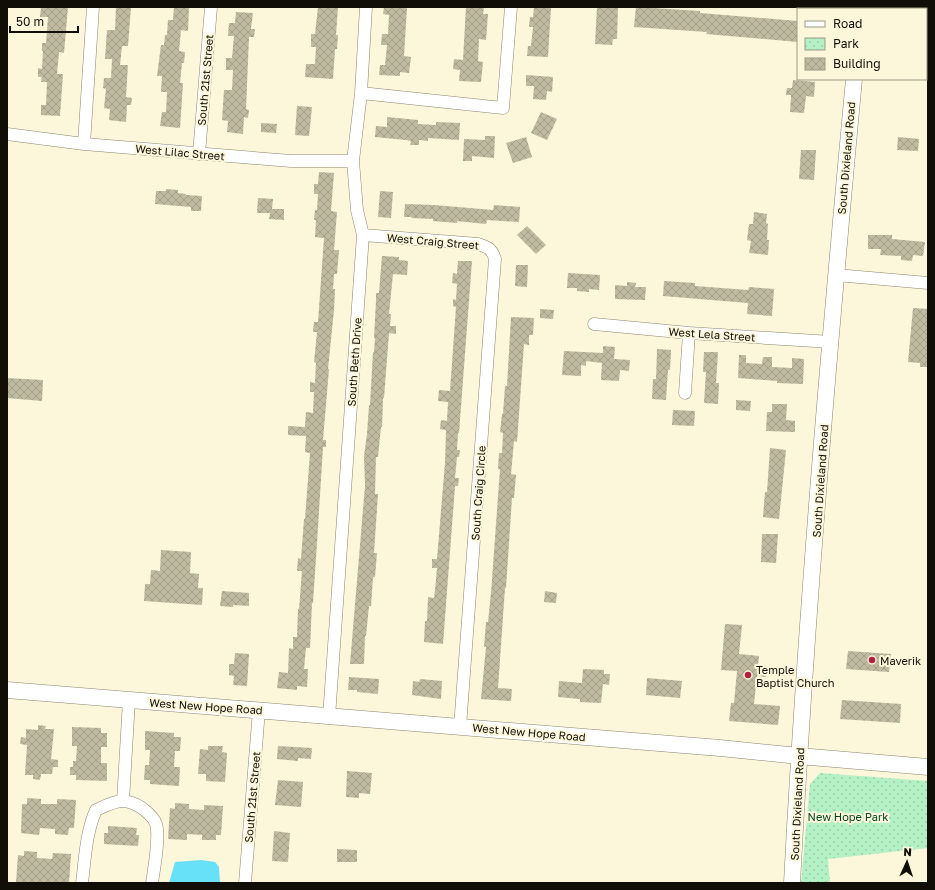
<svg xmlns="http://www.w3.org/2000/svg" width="935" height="890" font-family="'Golos Text',sans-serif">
<defs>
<pattern id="park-dots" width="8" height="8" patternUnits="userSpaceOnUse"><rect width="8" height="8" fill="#b3f1c4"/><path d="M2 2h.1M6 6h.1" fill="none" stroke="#99cda7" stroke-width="1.8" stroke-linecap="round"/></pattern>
<pattern id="building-cross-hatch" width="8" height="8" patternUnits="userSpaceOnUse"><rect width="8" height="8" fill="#bfbaa0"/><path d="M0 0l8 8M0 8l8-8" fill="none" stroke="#a39f88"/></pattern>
</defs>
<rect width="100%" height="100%" fill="#fcf6db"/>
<path fill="url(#park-dots)" d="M820 773 928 781V848L828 859 830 883H801L810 784Z"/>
<path fill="#66e1f8" d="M201 860 215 862 219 867 220 883H169L175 862Z"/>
<path fill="url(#building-cross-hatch)" d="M41 7H68L64 53 59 52 57 74H63L60 116 41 115V105H46L47 82H41L42 77H38V68L42 69 43 51H42V43H46L48 17H40Z
M116 7H131L128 46H122L120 65H128L126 97 132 98 131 105H127L126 122 109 120 110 109 104 108 106 89 103 88 104 78H111L112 59H105L107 30H115Z
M174 7H189L188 31 181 30 179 51 185 52 184 63H182L180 83H183L180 128 160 126 162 112H166L167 92H161L162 76H157L161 45H164L165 35H167L168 20H173Z
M318 7H338L336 35H338L337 49H335L333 79 305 77 306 64H315L316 47H311V34H315Z
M384 7H407L404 56 411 57 409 73 400 72V76L379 75 380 65H385L387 45H381L382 34H388L389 15 383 14Z
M466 7H484L483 14H488L486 40 479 39 478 61 483 62 481 82 459 81 460 70 453 69 454 59 463 60Z
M534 7H551L548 57 527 56 528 46H531L533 27H529L530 17H533Z
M597 7H618L617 39H613L612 45 595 44Z
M636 7 700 11V13L798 21V42L706 34 707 32 634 27Z
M236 12 253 13 251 29H255L254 37H249L246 109 249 110 248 118 244 117 243 134 227 132 228 121 222 120 224 90H232L233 70H226V58H232L234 36H228L229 23H235Z
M526 75 553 77 552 92 547 91 546 100 533 99 534 86H526Z
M793 80 815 82 814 97 806 96 804 113 790 112 791 95H786L787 88H792Z
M297 106 312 107 309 136 295 135Z
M541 112 557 119 547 140 531 133Z
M387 117 418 120V124L436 125V122L460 123 459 140 428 138V141L419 140V145H410L411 141 406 140 375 137 376 126 387 127Z
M261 123 277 124 276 133 261 132Z
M485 136H495L494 158 472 156V161H463L464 139 485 140Z
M526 137 532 157 513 163 506 143Z
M898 137 919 139 918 151 897 150Z
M801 150H816L814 180 799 179Z
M319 172 334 173 331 211 337 212 334 250H339L337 274H334L333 289H335L334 310 328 369H329L323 440H326V447H323L317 543 313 603H312L310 648H306L304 669H308L307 687 297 686V690L277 688 279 672 288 673 289 648 293 649V637H297L298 609H299L302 571H297L298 558 301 559 304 519H305L310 453 305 452 306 436 288 435V426L305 427 306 412 313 413 314 392H310V382L315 383 316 363 314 362 317 332H313L314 322H318L324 238 315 237 316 220H314L315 210H317L318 194H314V184H318Z
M166 189 178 190V193L186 194V195L202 196 201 211H191V207L155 204 156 191H166Z
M380 191 393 192 391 218 378 217Z
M258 198 273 199 272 209H284V220L269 219 270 213H257Z
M405 204 434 205 493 210 494 205 520 207 519 222 487 220 486 224 457 221V223L433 221V219L411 218 412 217H404Z
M754 212 767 214 766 223 768 224 767 240H769L768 255 749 253 751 241 747 240 749 224H753Z
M527 226 546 245 536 254 517 235Z
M868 235H892V239L925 242 923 256 913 255 912 261 901 260V256L880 255 881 249H868Z
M382 256 399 257V260L408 261 407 275 393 274 389 314H391L390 326H396V334L389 333 384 398H383L382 427H381L378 457H376L375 494H378L374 553H377L375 577H373L371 606H369L366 636H365L364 664H350L365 486 364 456 367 434 369 405H370L373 352H374L375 338H374L376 301V293H379Z
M458 261H472L459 433H458L457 450H460L459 457H457L455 478H459L458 486H455L443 644 424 642 425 621H427L428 597 434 598 435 590 437 568H432V559H437L445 463 446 430 440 429 441 420 447 421 448 402 438 401 439 390 450 391 456 307 453 306V299L456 300 457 284 452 283 453 273 457 274Z
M516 265H528L527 287 515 286Z
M568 273 600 275 599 290 589 289V292L577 291V288H567Z
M664 281 695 283V286L748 290 749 287 774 289 772 316 747 314 748 303 663 296Z
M627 282 636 283 635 287H646L645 300 615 299V285L627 286Z
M913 308 928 309V367H920V363L908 362Z
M540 309 554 310 553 319 540 318Z
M511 317 534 318 533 335H529V345L524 344 517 442 514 441 511 474 516 475 514 498H512L506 588H505L498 688 512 689 511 701 481 699 486 647H484L486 622H488L491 593 500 469H498L499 453H502L503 433 500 432 502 414H503L505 386H507Z
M603 346 615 347 614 359 630 360 629 371 620 370 619 381 601 380 602 363 586 361V366L581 365V376L562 375 564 351 603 353Z
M657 349 671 350 670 370H668L666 400 652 399 653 379H656Z
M704 352H718L716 383H719L718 404 704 403 706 372H703Z
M739 355H746V363L762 364 763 357H772V367L792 368V358L804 359 803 384 777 383V381L738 378Z
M7 378 43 380 42 401 7 398Z
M736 400 751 401 750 411 736 410Z
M772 404H787L786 420 795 421V432L766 431 767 412H772Z
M673 410 695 411 694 426 672 425Z
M770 448 786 450 779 519 763 517 765 492H767Z
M762 534H778L776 563 761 562Z
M161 550 191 552 190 573 199 574 198 588H203L202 605 144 601 145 584H150L151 570 160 571Z
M222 591 249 593V606L233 605V607L220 606Z
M545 591 557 593 556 603 544 602Z
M725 624 742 625 739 654 759 656 758 665 767 666 766 677 757 676 754 704 780 706 778 725 729 721 731 703H734L737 671 721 670Z
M848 651 891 654 889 672 846 669Z
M235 653 249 654 247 686 233 685 234 676 229 675V664H234Z
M583 669 604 670V674H610L609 685 603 684 601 703 580 702V699L558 697 559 681 582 683Z
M349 677 379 679 378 694 357 692V690H348Z
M647 678 682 681 680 698 646 695Z
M420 679 442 681 441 699 412 695 413 681 419 682Z
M842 700 901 704 900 723 840 719Z
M38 725 46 726 45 729H54L51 759 58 760V767H53L52 774H41L40 780 33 779V775H25L27 745 20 744 21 737 26 738V729L38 730Z
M72 727 101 728V733H107V747H101V763H107V781L76 780V775H70V767H73V761H76L77 746H72Z
M145 731 174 733V737H181L180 751H175L174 767H180L179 786 150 784V780H144L145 765H149L150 750H145Z
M208 746H223L222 752 227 753 225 782 206 781V774H198L200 749 208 750Z
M278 746 312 748 311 759 298 758V761L277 759Z
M347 771 372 773 370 794 359 793V798L346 797Z
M278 780 303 782 301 807 275 805Z
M27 798 41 799V804H57V799L76 800 74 828H69L68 835 55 834V829L40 828 39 835 21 833 22 804H27Z
M175 803 189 804V809L204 810V805L223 806 221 835H216V840H202V835L187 834V840L168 839 170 808 175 809Z
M108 826 137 828 136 835H139L138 846 104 844V833H108Z
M274 831 290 833 288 862 272 861Z
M337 849 357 850V862H337Z
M24 851 37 852V858L52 859 53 853 71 854 69 883H16L18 855 24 856Z"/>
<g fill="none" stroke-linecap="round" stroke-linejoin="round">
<defs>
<path id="minor" d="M361 93 503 108 511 7
M7 134 84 144 291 161H353
M84 144 93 7
M199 154 211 7
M363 235 478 244C488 247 492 249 495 259L460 727
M836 275 928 283
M594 324 689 333 831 342
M685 393 689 333
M329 717 363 235 357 210 353 161 361 93 366 7
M123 801 129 700
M82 883C85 859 86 832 96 810 114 802 124 796 142 808 147 812 154 817 156 824 160 837 154 869 152 883
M245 883 259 710"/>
<path id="major" d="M860 9V7
M7 690 720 748 799 756 928 767
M792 883C806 615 829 347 854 79"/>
</defs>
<use href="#minor" stroke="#8a856c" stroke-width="13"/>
<use href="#major" stroke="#8a856c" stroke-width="17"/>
<use href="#minor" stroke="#fff" stroke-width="12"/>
<use href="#major" stroke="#fff" stroke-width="16"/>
</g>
<g fill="#b3203f" stroke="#fcf6db" stroke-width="1.5">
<circle cx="872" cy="660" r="4"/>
<circle cx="748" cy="675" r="4"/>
</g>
<g text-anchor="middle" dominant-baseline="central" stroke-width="4" stroke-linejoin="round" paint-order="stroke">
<g font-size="11" fill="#100e06" stroke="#fcf6db">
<text transform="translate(205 80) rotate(-85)">South 21st Street</text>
<text transform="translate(180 152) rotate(5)">West Lilac Street</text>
<text transform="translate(846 158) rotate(-85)">South Dixieland Road</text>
<text transform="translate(433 241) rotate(5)">West Craig Street</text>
<text transform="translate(712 334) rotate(4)">West Lela Street</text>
<text transform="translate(354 362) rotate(-86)">South Beth Drive</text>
<text transform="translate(820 481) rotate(-86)">South Dixieland Road</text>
<text transform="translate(478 493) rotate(-86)">South Craig Circle</text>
<text transform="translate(206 706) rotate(4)">West New Hope Road</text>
<text transform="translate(529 732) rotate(5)">West New Hope Road</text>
<text transform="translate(252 797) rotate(-85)">South 21st Street</text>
<text transform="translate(797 804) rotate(-87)">South Dixieland Road</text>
</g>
<g font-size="11" fill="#100e06" stroke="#fcf6db" text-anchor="start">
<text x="880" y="660">Maverik</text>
<text x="756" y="669">Temple<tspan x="756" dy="13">Baptist Church</tspan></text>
</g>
<g font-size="11" fill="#044522" stroke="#fcf6db">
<text x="848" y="816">New Hope Park</text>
</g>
</g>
<rect width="935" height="890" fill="none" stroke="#100e06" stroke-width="16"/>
<rect x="797" y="8" width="130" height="72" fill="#fcf6db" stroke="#9e9986"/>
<rect x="805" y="21" width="20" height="6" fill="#ffffff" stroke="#9e9986"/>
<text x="833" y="28" font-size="12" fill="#100e06">Road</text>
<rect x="805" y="38" width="20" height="12" fill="url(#park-dots)" stroke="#9e9986"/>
<text x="833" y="48" font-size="12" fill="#100e06">Park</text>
<rect x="805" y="58" width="20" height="12" fill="url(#building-cross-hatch)" stroke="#9e9986"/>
<text x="833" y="68" font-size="12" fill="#100e06">Building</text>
<g transform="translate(907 862) rotate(3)" stroke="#fcf6db" stroke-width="3" paint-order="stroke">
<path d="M0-3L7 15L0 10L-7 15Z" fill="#100e06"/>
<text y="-6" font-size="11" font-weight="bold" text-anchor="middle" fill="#100e06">N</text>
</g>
<path d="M10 26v6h68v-6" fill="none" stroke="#100e06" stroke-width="2"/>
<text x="16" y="26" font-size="12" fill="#100e06" stroke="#fcf6db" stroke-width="3" paint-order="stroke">50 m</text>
</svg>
